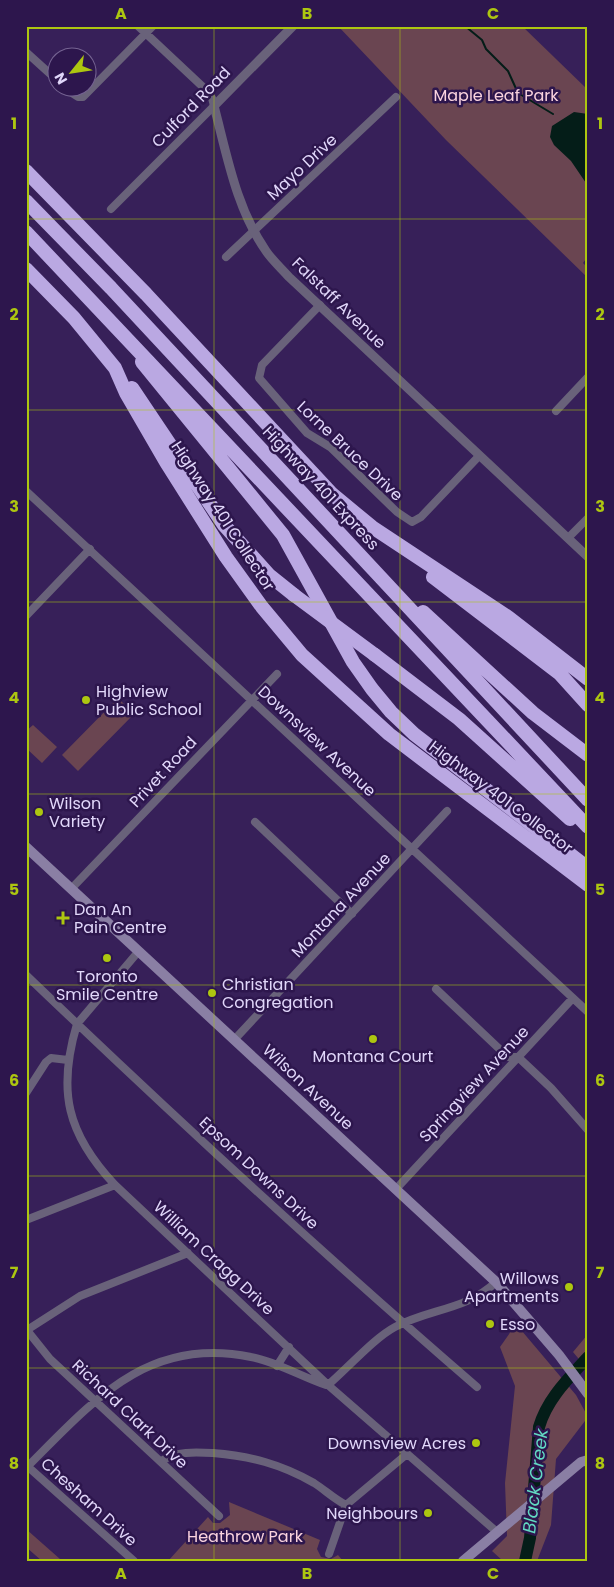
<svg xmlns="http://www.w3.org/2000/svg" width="614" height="1587" font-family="Poppins,sans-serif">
<rect width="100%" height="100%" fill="#372059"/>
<path fill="#6a4551" d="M338 26H522L588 90V256L583 263 588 268V278L446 140Z
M118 698 134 714 78 771 62 755Z
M33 725 57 747 42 763 26 748V731Z
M516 1324 576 1395 588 1417 556 1459 551 1525 537 1561H503L492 1551 507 1536 505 1483 515 1386 500 1347Z
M588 1334V1370L573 1352Z
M229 1502 320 1540 317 1549 321 1557 331 1559 338 1555 343 1561H168L208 1517 213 1523H220L230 1515Z
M26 1529 60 1559 62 1561H42L26 1547Z"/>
<path fill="#041d18" d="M574 112 588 114V186L571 161 554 145 550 137 552 126Z"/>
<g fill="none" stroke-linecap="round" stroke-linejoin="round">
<path stroke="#041d18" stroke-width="2" d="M465 26 482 40 486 49 508 71 518 93 553 114"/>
<path stroke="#041d18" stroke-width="12" d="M525 1561 530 1538 539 1427C547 1399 568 1379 588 1357"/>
<path stroke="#69627a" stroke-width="8" d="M26 52 58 81
M64 88 78 97H83L153 26
M111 209 214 106 212 98 203 87 138 26
M226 257 396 97
M320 305 262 365 259 378 307 433 330 447 397 512 412 522 421 517 479 456
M556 411 588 377
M26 491 588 1012
M568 538 588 518
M26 616 90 549
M255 822 352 914
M71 889 277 674
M138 952 77 1024C57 1091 67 1134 115 1185L328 1385 497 1532
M26 975C173 1116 323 1254 477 1387
M436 989 508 1057H518
M234 1040 447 811
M518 1057 551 1088 588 1130
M26 1093 46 1062 51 1058 68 1060
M396 1189 573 998
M26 1220 115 1185
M26 1329 50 1359 219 1516
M27 1330 80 1296 188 1253
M277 1366 289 1347
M328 1385C347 1369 374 1338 395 1327 428 1309 467 1310 496 1282
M161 1461C178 1451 194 1452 213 1453 250 1456 281 1464 314 1483 325 1490 334 1499 346 1505
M26 1465 134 1561
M28 1466C94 1400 148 1336 251 1357 275 1361 302 1377 326 1385
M329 1554 346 1505 407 1454"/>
<path stroke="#69627a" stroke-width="9" d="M293 26 214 106C227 155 236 208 266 251 272 260 281 268 289 277L588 557"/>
<path stroke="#8a7fa4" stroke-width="10" d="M26 847 496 1282 559 1355 588 1394
M463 1561 581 1462 588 1460"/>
<path stroke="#baa8e2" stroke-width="14" d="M26 171 146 294 332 494 372 527 508 617 588 679
M26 201 111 288 588 800
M26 232 588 827
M26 269 74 318 115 368 126 393 166 462 226 557 262 607 302 655 389 734 588 885
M142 362 283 535 353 662 372 689 391 712 414 734 588 868
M132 388 224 525 269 575 294 595
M433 577 560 674 588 705
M423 612 533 713 588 755
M375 655 459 719 570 819"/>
<path stroke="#baa8e2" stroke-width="14" d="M294 595 375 655"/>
</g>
<path fill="none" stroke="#adc610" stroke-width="1" stroke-opacity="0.55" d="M214 26V1561M400 26V1561M26 219H588M26 410H588M26 602H588M26 794H588M26 985H588M26 1176H588M26 1368H588"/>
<g fill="#adc610" stroke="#2d164d" stroke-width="2">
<circle cx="86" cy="700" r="5"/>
<circle cx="39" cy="812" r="5"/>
<path d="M60.5 910.5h5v5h5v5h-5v5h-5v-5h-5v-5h5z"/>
<circle cx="107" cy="958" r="5"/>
<circle cx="212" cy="993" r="5"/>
<circle cx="373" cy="1039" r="5"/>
<circle cx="569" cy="1287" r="5"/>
<circle cx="490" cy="1324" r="5"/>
<circle cx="476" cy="1443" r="5"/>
<circle cx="428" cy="1513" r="5"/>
</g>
<g text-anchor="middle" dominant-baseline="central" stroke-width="5" stroke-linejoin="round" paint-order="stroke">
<g font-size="16" fill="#fad3de" stroke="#2d164d">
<text x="496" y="95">Maple Leaf Park</text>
<text x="245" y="1536">Heathrow Park</text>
</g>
<g font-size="16" fill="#e1d7fa" stroke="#2d164d">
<text transform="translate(191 107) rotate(-46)">Culford Road</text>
<text transform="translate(302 167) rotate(-43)">Mayo Drive</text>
<text transform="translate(339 303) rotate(44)">Falstaff Avenue</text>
<text transform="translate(350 451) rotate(43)">Lorne Bruce Drive</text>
<text transform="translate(321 488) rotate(47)">Highway 401 Express</text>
<text transform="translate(223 516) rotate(57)">Highway 401 Collector</text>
<text transform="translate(317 741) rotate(43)">Downsview Avenue</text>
<text transform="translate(163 772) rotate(-47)">Privet Road</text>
<text transform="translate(501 797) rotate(37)">Highway 401 Collector</text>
<text transform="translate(341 905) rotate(-47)">Montana Avenue</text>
<text transform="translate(474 1084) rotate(-47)">Springview Avenue</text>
<text transform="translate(308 1087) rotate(43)">Wilson Avenue</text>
<text transform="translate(259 1173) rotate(43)">Epsom Downs Drive</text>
<text transform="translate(214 1258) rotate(43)">William Cragg Drive</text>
<text transform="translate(130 1414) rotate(43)">Richard Clark Drive</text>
<text transform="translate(89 1502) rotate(42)">Chesham Drive</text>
</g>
<g font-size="16" fill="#e1d7fa" stroke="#2d164d" text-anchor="start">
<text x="96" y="691">Highview<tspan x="96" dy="18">Public School</tspan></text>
<text x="49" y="803">Wilson<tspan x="49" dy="18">Variety</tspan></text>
<text x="74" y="909">Dan An<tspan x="74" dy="18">Pain Centre</tspan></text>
<text x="107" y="976" text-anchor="middle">Toronto<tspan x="107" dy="18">Smile Centre</tspan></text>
<text x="222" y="984">Christian<tspan x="222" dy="18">Congregation</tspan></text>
<text x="373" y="1056" text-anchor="middle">Montana Court</text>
<text x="559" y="1278" text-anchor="end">Willows<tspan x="559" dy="18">Apartments</tspan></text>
<text x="500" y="1324">Esso</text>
<text x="466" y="1443" text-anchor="end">Downsview Acres</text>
<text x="418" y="1513" text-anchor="end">Neighbours</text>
</g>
<g font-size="18" font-style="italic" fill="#62dac3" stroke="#2d164d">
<text transform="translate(535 1481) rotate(-83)">Black Creek</text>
</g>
</g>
<rect width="614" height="1587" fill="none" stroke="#2d164d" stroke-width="55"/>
<g transform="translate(72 72) rotate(240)"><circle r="24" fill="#2d164d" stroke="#756392"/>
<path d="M0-4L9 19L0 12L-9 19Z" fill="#adc610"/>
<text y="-8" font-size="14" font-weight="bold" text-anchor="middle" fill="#e1d7fa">N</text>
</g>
<rect x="28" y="28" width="558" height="1532" fill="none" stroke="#adc610" stroke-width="2"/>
<g font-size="16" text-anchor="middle" font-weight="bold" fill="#adc610">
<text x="121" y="19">A</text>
<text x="307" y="19">B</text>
<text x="493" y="19">C</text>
<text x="14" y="129">1</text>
<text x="600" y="129">1</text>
<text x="14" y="320">2</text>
<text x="600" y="320">2</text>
<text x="14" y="512">3</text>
<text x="600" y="512">3</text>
<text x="14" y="703">4</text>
<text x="600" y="703">4</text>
<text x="14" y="895">5</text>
<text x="600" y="895">5</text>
<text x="14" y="1086">6</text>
<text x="600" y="1086">6</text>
<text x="14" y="1278">7</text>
<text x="600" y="1278">7</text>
<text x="14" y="1469">8</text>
<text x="600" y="1469">8</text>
<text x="121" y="1579">A</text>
<text x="307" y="1579">B</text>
<text x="493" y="1579">C</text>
</g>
</svg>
